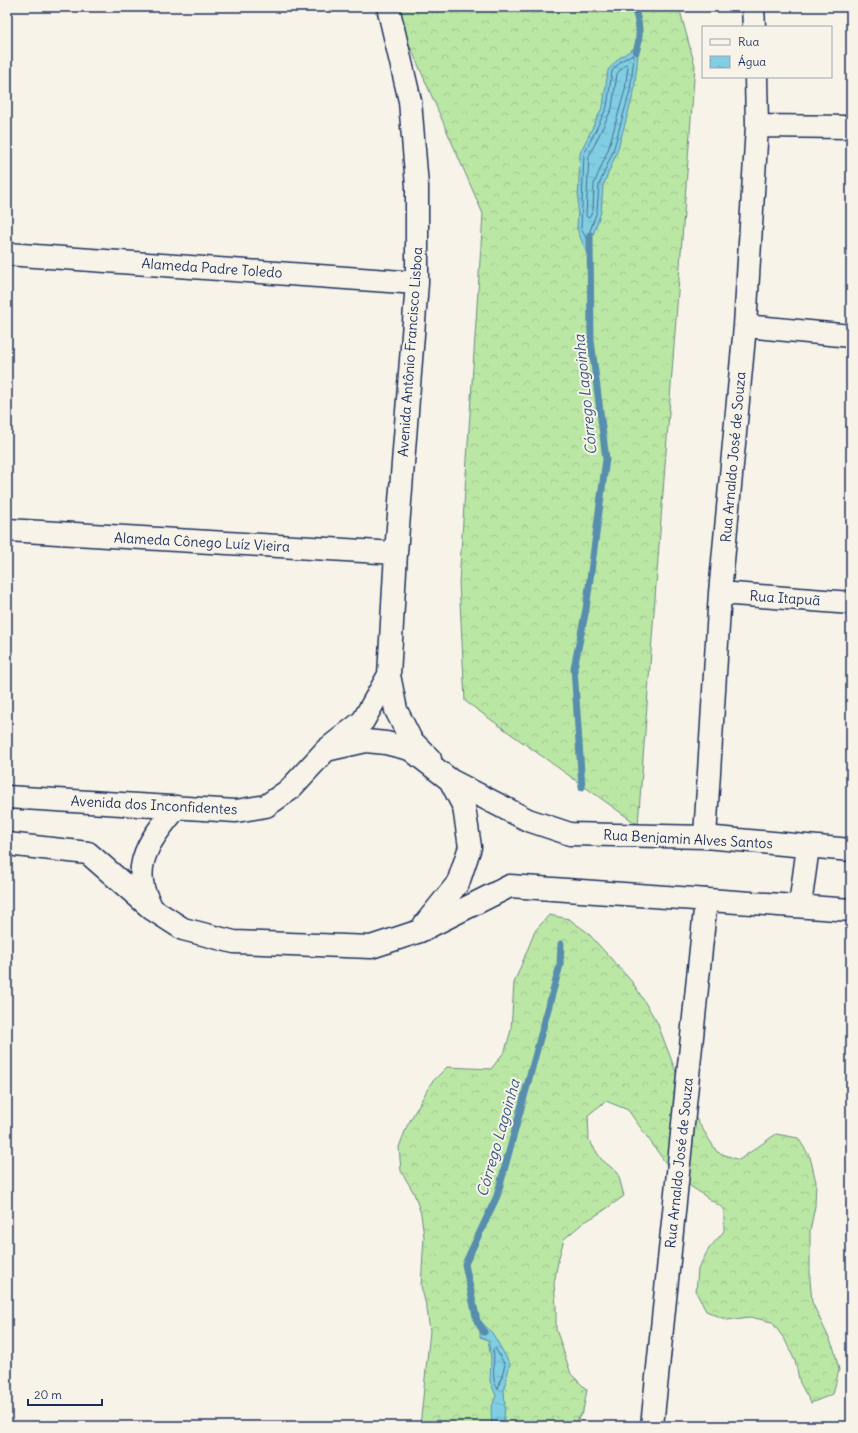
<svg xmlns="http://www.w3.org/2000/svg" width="858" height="1433" font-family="Delius,sans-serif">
<defs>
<pattern id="forest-crowns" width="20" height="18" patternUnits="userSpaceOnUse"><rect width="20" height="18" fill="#bbe7a5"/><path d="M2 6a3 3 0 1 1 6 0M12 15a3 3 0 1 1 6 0" fill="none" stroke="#a0c690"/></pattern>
<pattern id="water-ripples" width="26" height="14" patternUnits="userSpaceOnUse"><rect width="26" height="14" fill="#81cde1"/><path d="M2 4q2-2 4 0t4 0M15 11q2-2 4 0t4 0" fill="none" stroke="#6fb0c3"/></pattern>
</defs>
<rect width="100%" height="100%" fill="#f7f3e8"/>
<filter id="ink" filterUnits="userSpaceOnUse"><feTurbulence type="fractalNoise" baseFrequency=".025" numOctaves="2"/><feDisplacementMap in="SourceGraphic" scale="8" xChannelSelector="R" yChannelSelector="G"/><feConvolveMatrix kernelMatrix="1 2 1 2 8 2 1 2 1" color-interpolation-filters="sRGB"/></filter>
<g filter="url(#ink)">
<path fill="url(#forest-crowns)" stroke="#6b8b82" d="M393 7H679L695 66 638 825 465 701 459 582 483 214Z
M549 915 569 919 587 932 633 983 657 1022 690 1109 717 1152 739 1160 776 1134 798 1138 810 1157 816 1182 815 1206 810 1231V1280L812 1302 834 1349 839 1370 833 1394 811 1403 800 1383 795 1361 785 1340 772 1322 750 1317 727 1320 706 1311 696 1292 698 1269 708 1250 724 1231V1209L686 1183 667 1165 628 1110 606 1101 588 1115 589 1140 601 1159 618 1173 624 1196 603 1211 583 1223 564 1239 558 1261 554 1284 556 1306V1329L571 1374 587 1390 583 1411 574 1426H420L430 1331 427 1309 421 1286 424 1237 421 1214 414 1193 401 1171 399 1147 407 1126 431 1083 447 1067 491 1069 505 1051 511 1030 514 983 535 931Z"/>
<path fill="url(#water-ripples)" stroke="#588ead" d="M639 45 634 92 617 152 603 186 601 212 590 244V262L577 229 580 153 603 106 608 70 619 58Z
M476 1316 493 1334 510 1364 504 1388 505 1408 503 1426H492L491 1409 496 1396 490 1381 491 1358 488 1340 480 1337V1326Z"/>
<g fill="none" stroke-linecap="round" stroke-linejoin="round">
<path stroke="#446e92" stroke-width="1" d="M632 55 634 57 630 91 613 151 599 185 597 211 588 237 586 238 581 228 584 154 607 107 612 71 621 61Z
M626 64 628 66 625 90 608 150 594 184 593 210 590 217 588 218 586 216 589 156 612 108 617 74Z
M495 1348 505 1365 498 1389C490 1381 496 1361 493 1350Z"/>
<path stroke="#588ead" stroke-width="7" d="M633 7C640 20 641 38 636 52
M582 787 574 668 586 609 606 459 591 340 590 235
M484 1332 477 1321 465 1264 497 1196 560 965 561 944"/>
<defs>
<path id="minor" d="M388 7 410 101 417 186V283L396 553 389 675 396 710 411 740 430 759
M753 7 754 27
M757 126 851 127
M7 254 417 283
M745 326 851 336
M7 530 396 553
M720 593 851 603
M326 750 363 721 389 675
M705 837 720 593 745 326 757 126 756 77
M652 1426 706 900"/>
<path id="secondary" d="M7 797 236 811 266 806 289 790 326 750 366 741 386 743 410 749 450 780 528 820 570 834 705 837 851 850
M7 844 88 853 152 909 183 929 234 942 371 947 420 931 510 886 851 910
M796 906 801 898 808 847
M151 907C149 901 144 894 143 887 135 855 159 829 177 807
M424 925 458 883 470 847 464 807 450 780"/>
</defs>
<use href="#minor" stroke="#1b2f5e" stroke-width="25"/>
<use href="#secondary" stroke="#1b2f5e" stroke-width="25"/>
<use href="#minor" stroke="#f7f3e8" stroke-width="22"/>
<use href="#secondary" stroke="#f7f3e8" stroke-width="22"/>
</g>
</g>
<g text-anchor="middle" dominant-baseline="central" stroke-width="4" stroke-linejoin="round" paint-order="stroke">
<g font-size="14" fill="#1b2f5e" stroke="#f7f3e8">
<text transform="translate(212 268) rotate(4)">Alameda Padre Toledo</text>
<text transform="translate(410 352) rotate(-86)">Avenida Antônio Francisco Lisboa</text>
<text transform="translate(733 457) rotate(-85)">Rua Arnaldo José de Souza</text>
<text transform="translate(202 542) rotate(3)">Alameda Cônego Luíz Vieira</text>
<text transform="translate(785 598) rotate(4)">Rua Itapuã</text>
<text transform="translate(154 805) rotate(3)">Avenida dos Inconfidentes</text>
<text transform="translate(688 839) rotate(3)">Rua Benjamin Alves Santos</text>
<text transform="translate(679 1163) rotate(-84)">Rua Arnaldo José de Souza</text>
</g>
<g font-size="15" font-style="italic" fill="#34567f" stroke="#f7f3e8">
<text transform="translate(585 395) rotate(-96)">Córrego Lagoinha</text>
<text transform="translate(498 1138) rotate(-74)">Córrego Lagoinha</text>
</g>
</g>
<rect width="858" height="1433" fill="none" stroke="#f7f3e8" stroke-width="24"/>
<rect x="12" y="12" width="834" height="1409" fill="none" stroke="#1b2f5e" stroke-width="1.5" filter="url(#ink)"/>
<rect x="702" y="26" width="130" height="52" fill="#f7f3e8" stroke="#9fa5b1"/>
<rect x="710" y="39" width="20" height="6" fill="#f7f3e8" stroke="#9fa5b1"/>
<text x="738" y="46" font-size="12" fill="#1b2f5e">Rua</text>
<rect x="710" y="56" width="20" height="12" fill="url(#water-ripples)" stroke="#9fa5b1"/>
<text x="738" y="66" font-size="12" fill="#1b2f5e">Água</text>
<path d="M28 1399v6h74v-6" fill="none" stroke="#1b2f5e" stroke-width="2"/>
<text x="34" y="1399" font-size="12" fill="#1b2f5e" stroke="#f7f3e8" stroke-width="3" paint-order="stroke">20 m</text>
</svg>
